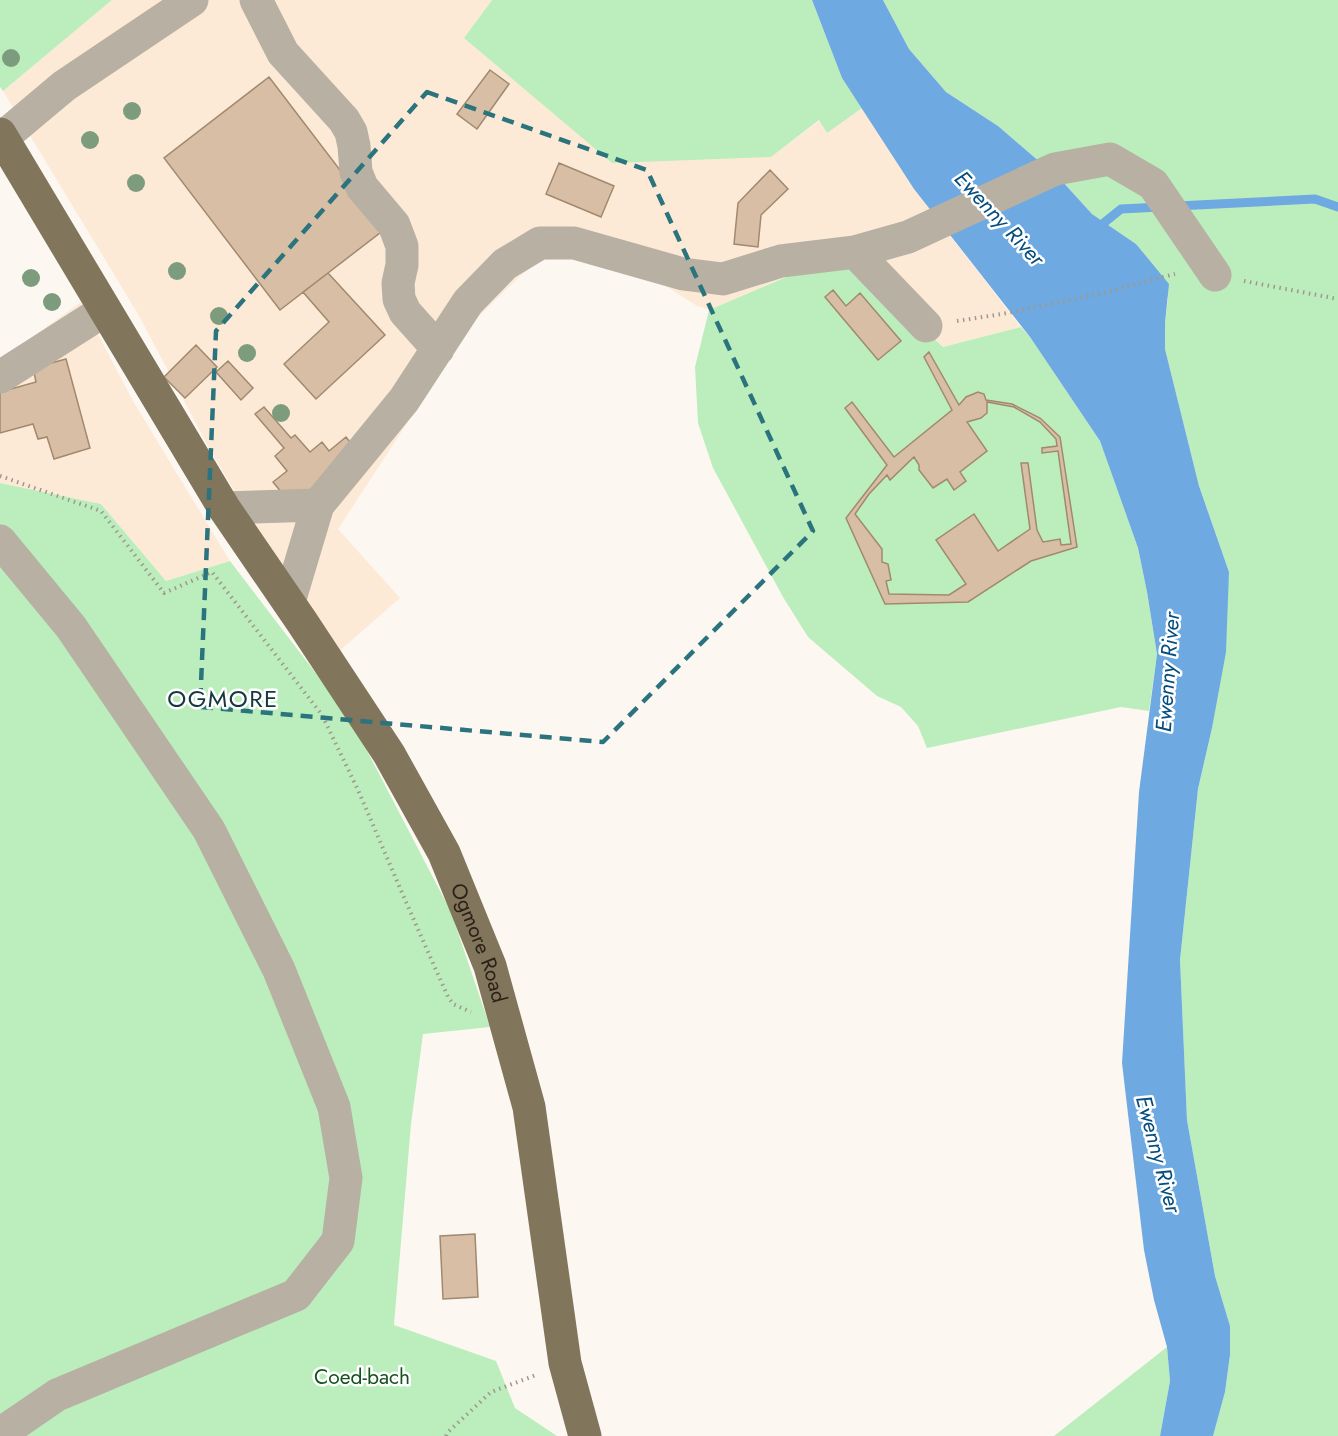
<svg xmlns="http://www.w3.org/2000/svg" width="1338" height="1436" font-family="Jost,sans-serif">
<rect width="100%" height="100%" fill="#fdf7f2"/>
<path fill="#fdead6" d="M112 0H492L464 38 771 157 820 120 827 132 862 108 914 189 1021 327 943 347 896 303 824 261 709 310 697 306 661 283 556 254 540 261 521 275 473 322 338 529 400 598 337 653 301 602 210 450 138 314 3 91Z
M81 302 133 401 230 561 166 581 101 504 0 483V360Z"/>
<path fill="#bbeebc" d="M0 0H112L3 91 0 87Z
M492 0H812L842 78 862 108 827 133 819 120 771 157 612 163 464 38Z
M883 0H1338V1436H1213L1225 1392 1230 1355V1326L1215 1276 1187 1120 1180 960 1198 789 1212 728 1229 572 1199 486 1165 349V323L1168 298 1136 244 1092 214 1062 181 998 126 946 92 909 49Z
M824 261 843 262 896 303 943 347 1021 327 1030 337 1100 441 1138 548 1147 592 1157 654 1149 711 1121 707 927 748 918 726 901 707 877 696 808 637 783 597 713 468 698 423 695 367 709 310Z
M0 483 101 504 166 581 230 561 350 718 451 912 490 1027 423 1034 411 1124 394 1325 496 1361 515 1408 557 1436H0Z
M1167 1347 1170 1381 1160 1436H1054Z"/>
<path fill="#6eaae1" d="M812 0H883L909 49 946 92 998 126 1062 181 1092 214 1136 244 1169 284 1165 323V349L1199 486 1229 572 1226 652 1212 728 1198 789 1180 960 1187 1120 1215 1276 1230 1326V1355L1225 1392 1213 1436H1160L1170 1381 1167 1347 1154 1300 1144 1250 1122 1063 1139 792 1157 654 1147 592 1138 548 1100 441 1030 337 914 189 842 78Z"/>
<g fill="none" stroke-linecap="round" stroke-linejoin="round">
<path stroke="#6eaae1" stroke-width="9" d="M1177 206 1315 199 1338 207
M1095 230 1121 209 1160 207"/>
</g>
<path fill="#d8bea4" stroke="#a18970" stroke-width="1.5" fill-rule="evenodd" d="M490 70 509 84 477 129 457 114Z
M269 77 385 229 280 310 164 158Z
M559 163 614 186 601 217 546 194Z
M770 170 788 189 761 215 758 247 734 244 738 203Z
M328 273 385 335 316 399 284 364 329 322 303 292Z
M833 290 846 306 860 293 901 341 878 360 825 297Z
M196 345 217 367 185 398 164 377Z
M929 352 959 405 966 397 978 392 984 394 986 400 1012 404 1040 418 1060 437 1077 547 1031 561 968 602 885 604 846 518 887 465 845 408 852 402 894 457 952 410 924 357ZM987 402 1014 407 1040 422 1056 439 1057 446 1042 448V453L1058 451 1071 544 1061 545 1060 539 1043 542 1037 530 1028 463H1021L1030 529 998 551 974 514 936 540 966 584 949 595 889 594 886 581 891 580 888 564 882 562V549L855 514 869 494 887 475 890 480 914 457 919 465V470L933 488 947 479 954 490 966 481 960 472 987 451 967 422 981 418 987 413Z
M66 359 90 448 54 459 47 437 38 439 33 424 0 433V392L36 382 33 368Z
M228 361 253 388 241 400 216 372Z
M264 407 291 438 295 435 310 452 322 442 329 451 346 437 354 447 338 466 292 505 273 482 287 471 275 456 284 448 255 414Z
M475 1234 478 1297 443 1299 440 1236Z"/>
<g fill="none" stroke-linecap="round" stroke-linejoin="round">
<path stroke="#9f9790" stroke-width="4" stroke-dasharray="1.5 4.5" stroke-linecap="butt" d="M1244 281 1338 299
M957 321 1002 314 1094 295 1175 274
M0 476 101 511 164 593 212 572 322 715 358 790 406 902 448 997 453 1004 471 1012
M446 1436 447 1433 491 1392 536 1375"/>
<path stroke="#b7b0a3" stroke-width="33" d="M256 0 283 53 344 120 351 132 354 146 356 172 362 187 394 225 402 246V265L398 283 399 299 405 312 438 349
M2 138 64 86 192 0
M855 252 908 237 1055 169 1110 159 1153 184 1215 275
M0 377 105 310
M224 508 318 505 404 400 468 302 505 264 540 243H574L683 274 723 279 781 261 855 252 926 326
M0 541 71 627 209 830 279 970 334 1107 346 1178 338 1241 296 1295 57 1395 0 1434
M289 602 318 505"/>
<path stroke="#81755c" stroke-width="33" id="s1" d="M0 134 224 508 302 622 389 754 444 853 490 966 529 1107 565 1363 585 1436"/>
</g>
<g fill="#7d9c7d">
<circle cx="11" cy="58" r="9"/>
<circle cx="132" cy="111" r="9"/>
<circle cx="90" cy="140" r="9"/>
<circle cx="136" cy="183" r="9"/>
<circle cx="177" cy="271" r="9"/>
<circle cx="31" cy="278" r="9"/>
<circle cx="52" cy="302" r="9"/>
<circle cx="219" cy="316" r="9"/>
<circle cx="247" cy="353" r="9"/>
<circle cx="281" cy="413" r="9"/>
</g>
<path fill="none" stroke="#2b747e" stroke-width="4.5" stroke-dasharray="12 8" stroke-linejoin="round" d="M427 92 647 170 813 531 603 742 200 707 216 331Z"/>
<g text-anchor="middle" dominant-baseline="central" stroke-width="5" stroke-linejoin="round" paint-order="stroke">
<g font-size="21" fill="#2b2117" stroke="#fff">
<text stroke="none"><textPath href="#s1" startOffset="942">Ogmore Road</textPath></text>
</g>
<g font-size="21" fill="#14521d" stroke="#fff">
<text x="362" y="1377">Coed-bach</text>
</g>
<g font-size="22" font-style="italic" fill="#044d7f" stroke="#fff">
<text transform="translate(1000 218) rotate(47)">Ewenny River</text>
<text transform="translate(1167 672) rotate(-86)">Ewenny River</text>
<text transform="translate(1159 1154) rotate(75)">Ewenny River</text>
</g>
<g font-size="24" letter-spacing="1.5" fill="#16383d" stroke="#fff">
<text x="223" y="698">OGMORE</text>
</g>
</g>
</svg>
